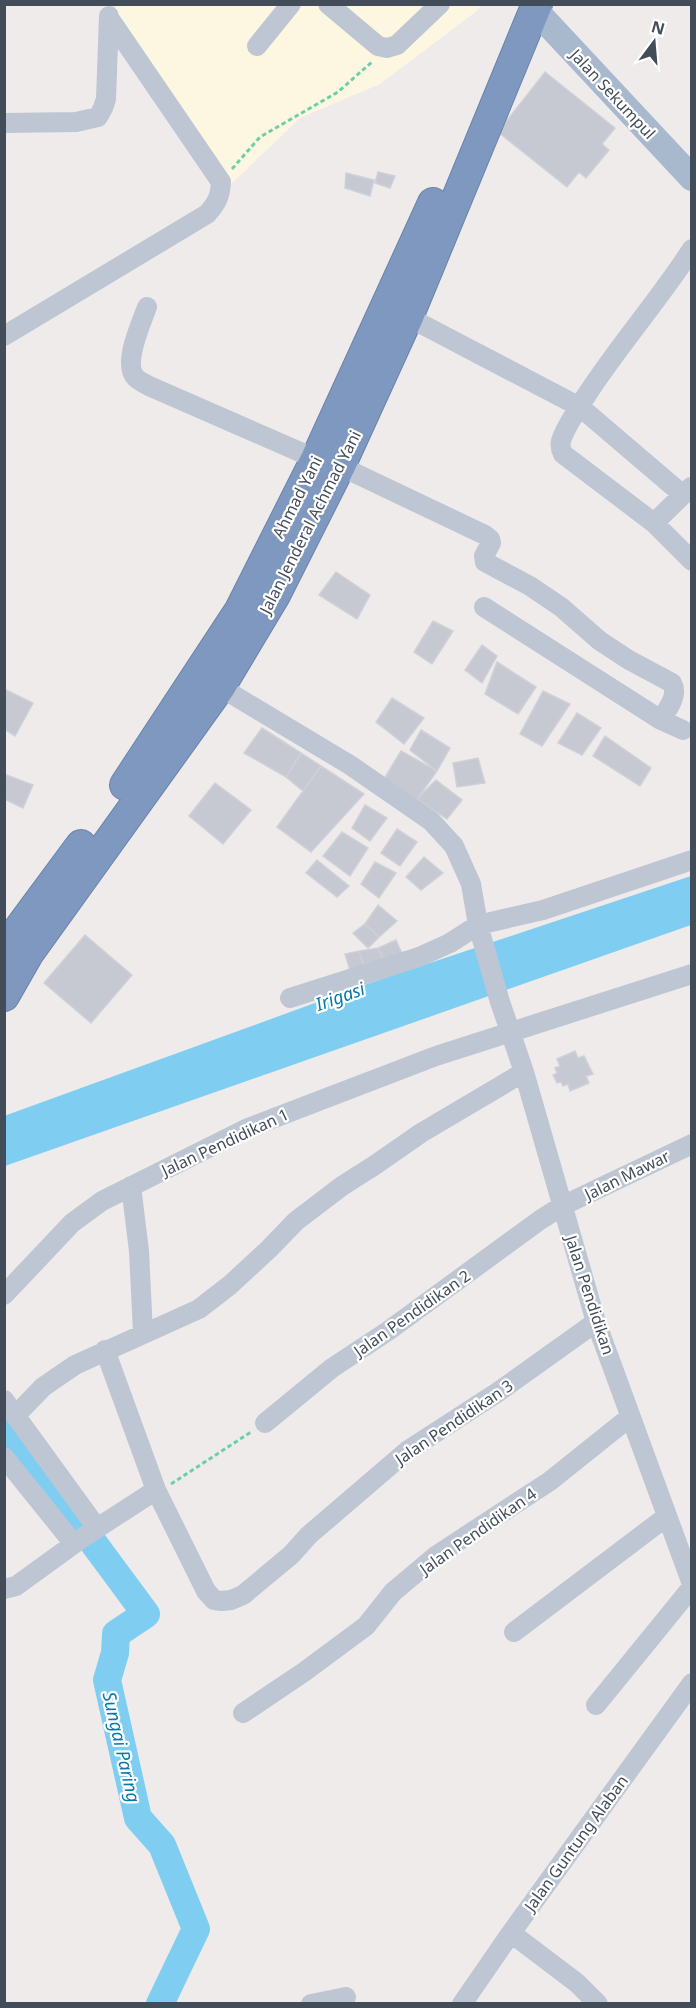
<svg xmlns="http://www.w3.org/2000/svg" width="696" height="2008" font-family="'Noto Sans',sans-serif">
<rect width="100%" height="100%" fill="#efebeb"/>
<path fill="#fdf7e1" d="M116 4 481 5 478 10 380 84 300 118 229 186 116 13Z"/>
<path fill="#7fcef1" d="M691 876V925L5 1166 4 1116 370 983Z"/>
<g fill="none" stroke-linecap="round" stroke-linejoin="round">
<path stroke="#7fcef1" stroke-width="28" d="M4 1422 146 1614 116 1634 115 1653 107 1680 138 1818 162 1845 196 1929 160 2004"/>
</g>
<path fill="#c7c9d2" stroke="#cfd1d8" stroke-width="1.5" d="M545 72 615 128 602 144 609 150 586 178 579 172 567 187 498 132Z
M378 172 395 176 390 188 375 183Z
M346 173 374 180 370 196 345 188Z
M336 572 370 595 357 619 319 595Z
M433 621 453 631 432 664 414 652Z
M482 645 497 656 482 683 465 670Z
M497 662 536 687 518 714 485 694Z
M4 689 33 703 15 736 4 729Z
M543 691 570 704 542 746 520 734Z
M392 698 424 718 404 744 376 722Z
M577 713 601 728 582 755 558 743Z
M262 728 301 753 286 777 244 753Z
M421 730 450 748 437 771 410 750Z
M605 736 651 768 640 786 593 756Z
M401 751 437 771 415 802 384 779Z
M301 753 321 766 303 791 286 777Z
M478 758 485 783 457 787 453 763Z
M321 766 364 794 311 852 277 827Z
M4 774 33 785 23 808 4 799Z
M436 780 462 800 447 819 417 799Z
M215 783 251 810 223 844 189 816Z
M365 805 387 818 370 841 352 828Z
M397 829 417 842 400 866 381 853Z
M342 832 368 848 350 876 323 856Z
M424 857 443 873 421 890 406 877Z
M317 860 349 886 337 897 306 873Z
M375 862 396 873 379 898 361 884Z
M378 905 397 921 379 937 365 924Z
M365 924 379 937 368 948 353 933Z
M85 935 132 975 91 1023 44 983Z
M396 940 404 958 386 965 378 948Z
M378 948 386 965 365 969 359 951Z
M359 951 365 969 351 974 345 954Z
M575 1051 578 1058 584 1056 593 1074 586 1076 589 1083 570 1091 568 1084 563 1086 561 1082 557 1083 553 1075 557 1073 555 1068 560 1066 557 1059Z"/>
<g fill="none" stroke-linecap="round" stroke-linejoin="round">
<defs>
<path id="highway" d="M125 785 240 610 316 459 433 203
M4 949 81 845
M4 996 28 954 220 687 275 595 340 466 408 317 537 4"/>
</defs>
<use href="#highway" stroke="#6a83aa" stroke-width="32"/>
<path stroke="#6bd0a8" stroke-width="3" stroke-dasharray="4.5 3" stroke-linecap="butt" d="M232 169 260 137 338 92 373 61
M171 1484 251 1432"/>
<path stroke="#bdc6d2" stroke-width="20" d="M328 4 378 46 387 48 397 45 440 4
M257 46 291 4
M4 123 76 122 98 117 103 108 106 99 109 16
M692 249C659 300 619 345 586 396 579 407 564 429 561 441 560 445 561 450 563 454L654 523 692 561
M147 307C141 324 122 364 136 378 139 381 146 384 149 386L316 459
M408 317 580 407 682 494
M4 336 207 214C217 203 220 197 221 182L109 18
M340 466 485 535 490 539 491 543 484 556 485 562 530 586 561 607 600 641 629 660 672 683C679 696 667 709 661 720
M654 523 691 487
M484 607 661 720 683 730
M220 687 350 765 431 821 454 846 471 884 478 925 500 1002 524 1072 596 1322 692 1584
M290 998 419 957 450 943 478 925 543 910 692 860
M131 1186 139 1251 143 1333
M4 1295 72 1223 102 1201 248 1128 436 1056 692 974
M105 1350 156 1490 206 1591 214 1600 222 1601 231 1600 243 1595 291 1555 309 1535 407 1451 498 1392 596 1322
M4 1400 97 1528
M16 1415 43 1387 75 1365 199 1309 230 1285 269 1249 296 1221 342 1186 375 1165 421 1133 524 1072
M265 1423 332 1368 388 1331 540 1220 562 1206 692 1144
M4 1457 74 1544
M4 1589 16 1586 85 1536 156 1490
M514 1632 666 1517
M596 1705 692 1587
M243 1713 304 1672 366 1626 393 1592 437 1555 550 1481 630 1417
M511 1933 577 1983 598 2004
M311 2004 346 1997
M462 2004 511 1933 692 1683"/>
<path stroke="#a8b8cd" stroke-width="26" d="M535 10 692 178"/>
<use href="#highway" stroke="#7f98bf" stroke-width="30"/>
</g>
<g text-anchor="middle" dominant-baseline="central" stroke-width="4.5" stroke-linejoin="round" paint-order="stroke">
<g font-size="16" fill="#434d5a" stroke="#fff">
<text transform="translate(613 94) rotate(47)">Jalan Sekumpul</text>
<text transform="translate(297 497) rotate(-63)">Ahmad Yani</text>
<text transform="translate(310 522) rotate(-63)">Jalan Jenderal Achmad Yani</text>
<text transform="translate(225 1142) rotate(-25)">Jalan Pendidikan 1</text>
<text transform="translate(627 1175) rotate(-26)">Jalan Mawar</text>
<text transform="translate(590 1295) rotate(72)">Jalan Pendidikan</text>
<text transform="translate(412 1313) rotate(-35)">Jalan Pendidikan 2</text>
<text transform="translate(454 1422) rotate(-34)">Jalan Pendidikan 3</text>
<text transform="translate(478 1531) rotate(-35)">Jalan Pendidikan 4</text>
<text transform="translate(576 1843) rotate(-54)">Jalan Guntung Alaban</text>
</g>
<g font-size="18" font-style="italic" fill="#0379ac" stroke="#fff">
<text transform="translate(340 996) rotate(-20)">Irigasi</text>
<text transform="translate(122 1747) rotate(77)">Sungai Paring</text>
</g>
</g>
<rect width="696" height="2008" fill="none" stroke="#434d5a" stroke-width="12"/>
<g transform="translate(654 42) rotate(16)" stroke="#ffffff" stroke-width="4.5" paint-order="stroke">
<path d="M0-4.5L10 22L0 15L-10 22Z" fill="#434d5a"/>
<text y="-9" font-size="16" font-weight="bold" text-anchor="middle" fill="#434d5a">N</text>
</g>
</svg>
